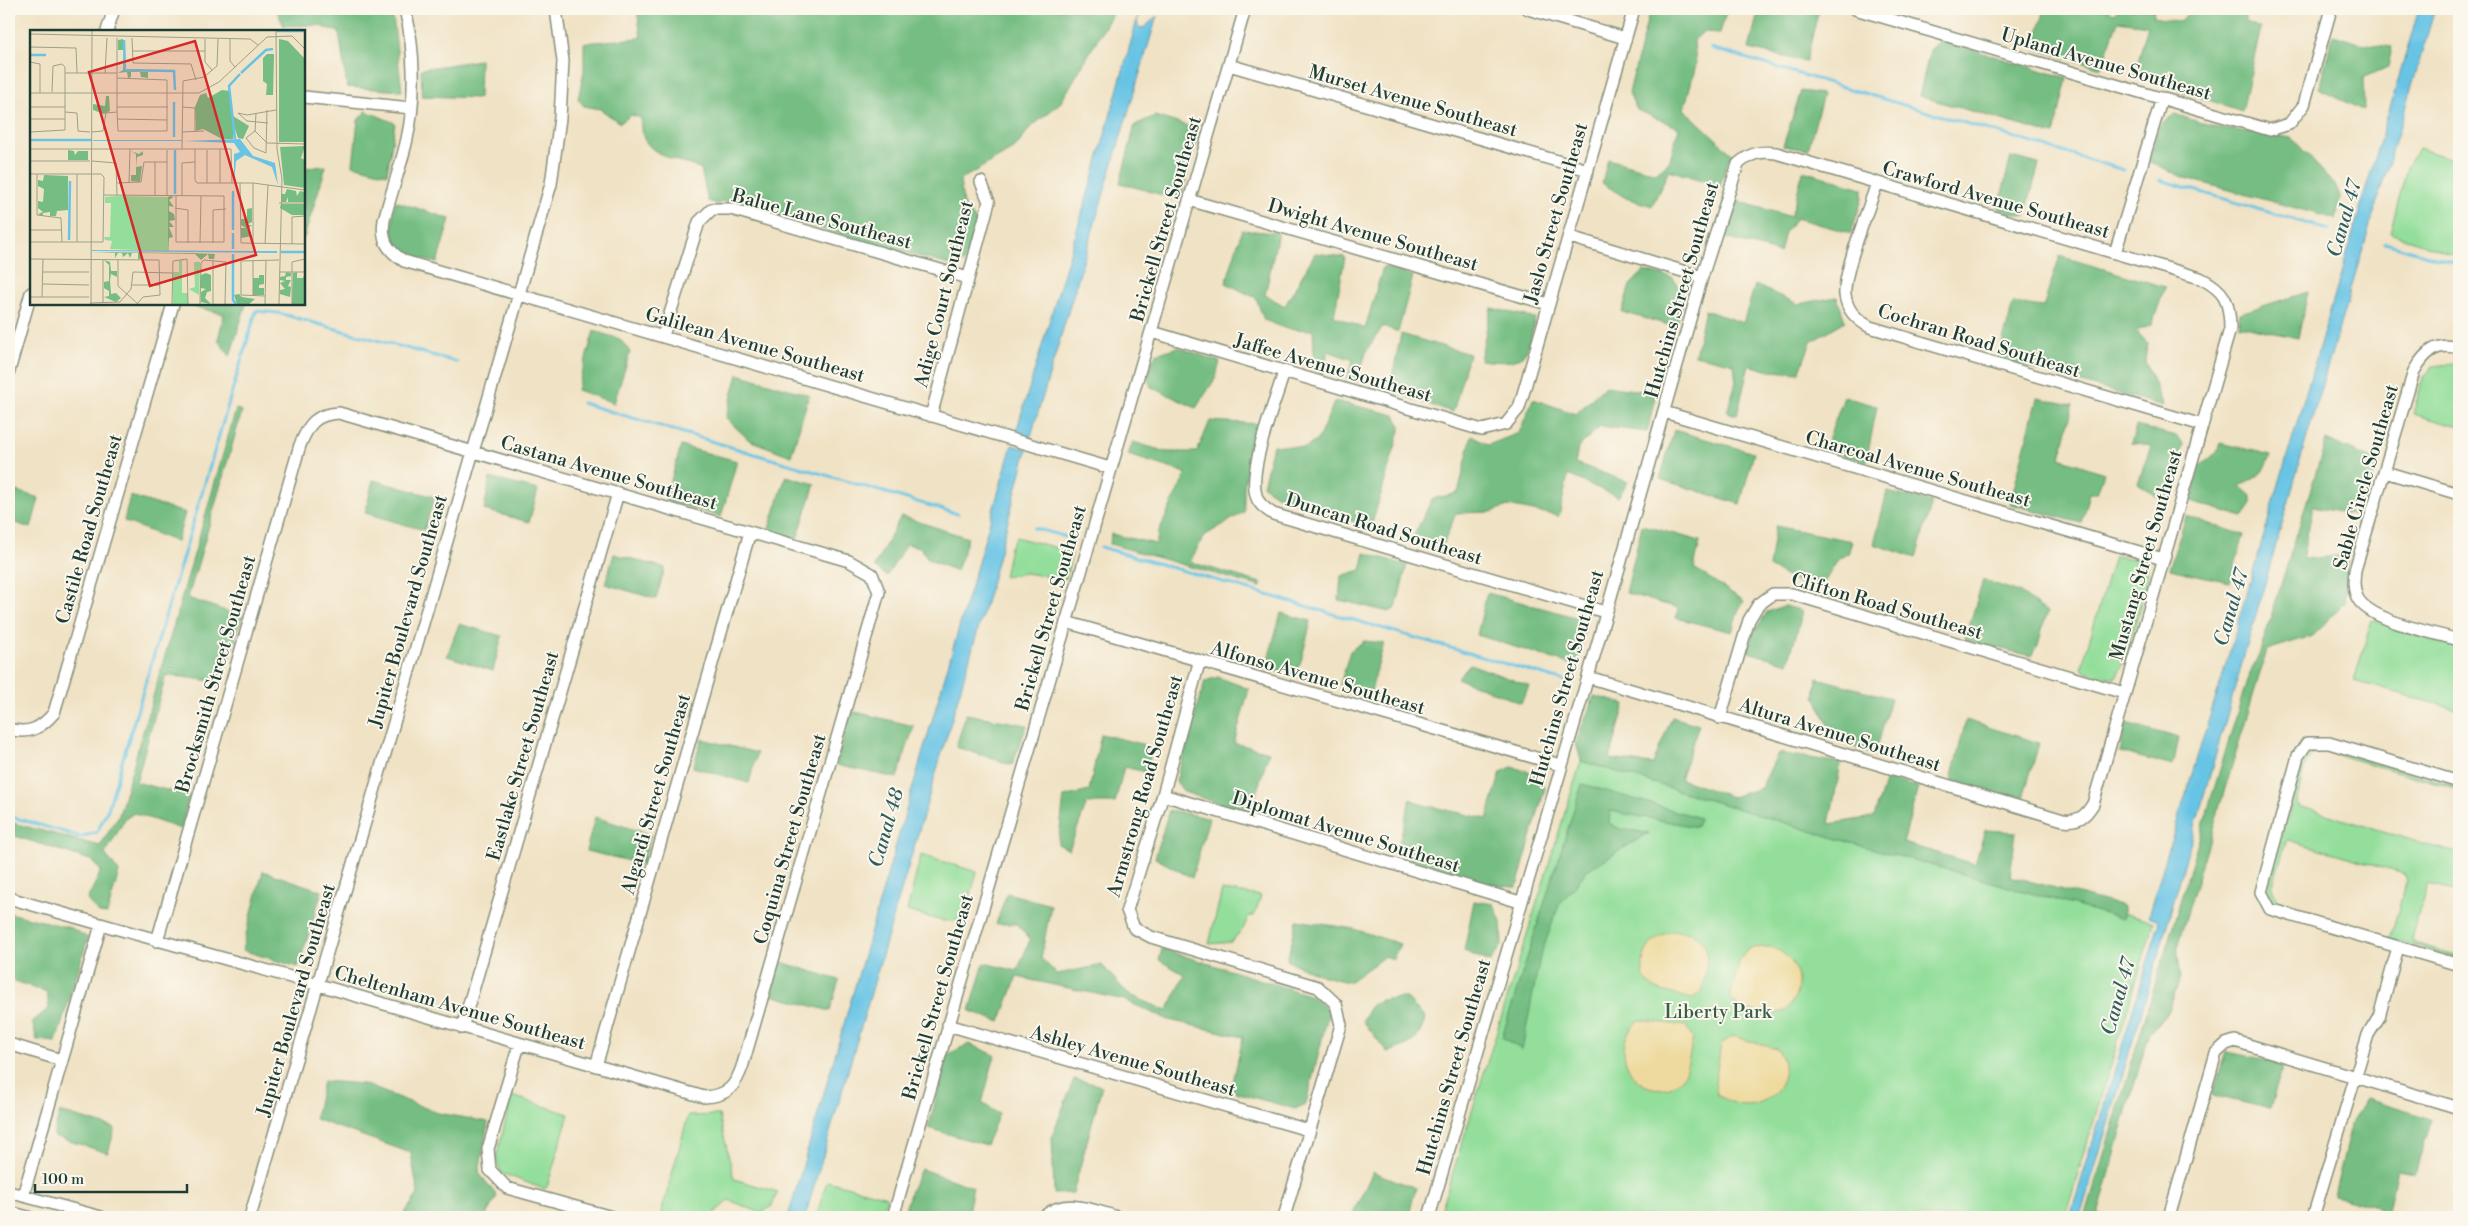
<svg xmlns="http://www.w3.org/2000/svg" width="2468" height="1226" font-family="'Libre Bodoni',serif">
<rect width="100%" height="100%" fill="#fbf7ec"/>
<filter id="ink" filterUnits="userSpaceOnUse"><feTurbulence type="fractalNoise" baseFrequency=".02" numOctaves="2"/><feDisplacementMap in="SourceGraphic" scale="10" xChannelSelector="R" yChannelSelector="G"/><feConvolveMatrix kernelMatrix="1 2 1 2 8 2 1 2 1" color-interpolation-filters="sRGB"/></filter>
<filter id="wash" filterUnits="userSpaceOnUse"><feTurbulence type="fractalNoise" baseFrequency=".0096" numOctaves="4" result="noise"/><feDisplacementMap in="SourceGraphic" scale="20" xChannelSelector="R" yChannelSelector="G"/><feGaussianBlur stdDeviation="1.12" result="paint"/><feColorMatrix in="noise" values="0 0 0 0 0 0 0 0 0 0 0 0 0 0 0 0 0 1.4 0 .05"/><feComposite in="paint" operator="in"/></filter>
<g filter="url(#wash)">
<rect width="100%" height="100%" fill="#f0e2c4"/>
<path fill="#92de9a" stroke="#588e67" d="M2418 148 2459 161V257L2390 233 2407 168Z
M2452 364 2459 366V427L2413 414 2423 378 2433 366Z
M1016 537 1072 552 1066 579 1025 573 1004 577 1010 547Z
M2114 556 2139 559 2147 568 2148 579 2125 660 2116 677H2101L2081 669Z
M2372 619 2459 645V710L2354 681Z
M2328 748 2459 787V789L2324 751 2312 755 2304 767 2297 801 2299 806 2459 854V892L2427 885 2411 939 2414 943 2459 956V959L2388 938 2391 936 2407 879 2404 873 2288 840 2286 842 2272 887 2277 900 2370 933 2274 905 2267 891 2304 758 2311 749Z
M1581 761 2154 922 2065 1217H1439Z
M921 855 977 872 964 920 943 921 907 911Z
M1222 890 1261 896 1254 916H1249L1243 929 1231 942 1209 944Z
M512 1096 569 1114 547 1187 544 1189 501 1173 496 1158Z
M719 1115 734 1179 778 1192 771 1207 761 1213 729 1200 710 1217H660L688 1116Z
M827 1181 887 1197 879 1217H816Z"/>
<path fill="#75bd82" stroke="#4a7d5b" d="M276 9H325L335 16 372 9H392L402 91 347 87 339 32 317 25 284 26Z
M637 9H1115L1061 102 1029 129 1016 147 960 180 963 203 977 222 964 262 953 266 723 201 718 204 708 201 701 169C673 158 637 155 641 118L631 115 620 123 600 109 584 106 578 99 584 71V43L641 38Z
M1650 9H1727L1720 33 1703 32 1694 40 1696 65 1684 109 1733 155 1728 161 1720 186 1669 170 1652 206 1626 198 1602 183 1608 159 1656 173 1669 162 1679 128 1637 110 1629 93Z
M1759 9H1819L1806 62 1749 49Z
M2045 9H2104L2115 13 2117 9H2154L2153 17 2181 22 2192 9H2246V22L2261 28 2242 111 2134 76 2148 25 2118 21 2101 68 2034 48Z
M2333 35 2359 43 2392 47 2388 67 2363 78 2364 111 2319 88Z
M1940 40 2067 78 2054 135 1919 96 1930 50Z
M480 60 479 98 422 96 421 69Z
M1801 91 1823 94 1808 150 1783 146Z
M366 111 395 123 387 174 353 165 358 120Z
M2175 114 2213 127 2292 138 2335 185 2340 197 2336 219 2185 178 2150 162 2159 125Z
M1155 116 1200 130 1180 200 1120 183 1135 125Z
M2011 157 2039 164 2025 216 1998 209Z
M326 166 304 238V168Z
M1803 171 1862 188V199L1851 233 1796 218 1785 232 1780 253 1723 237 1734 200 1791 217Z
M395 201 450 219 437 263 414 257 396 245 392 226Z
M1242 230 1278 233 1265 295 1285 306 1315 253 1345 257 1334 316 1365 329 1383 267 1413 276 1398 332 1383 326 1367 350 1357 382 1347 379 1353 360 1328 351 1323 375 1315 370 1313 330 1287 329 1264 320 1256 298 1226 283Z
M2060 256 2165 287 2152 325 2136 331 2147 342 2145 362 2163 406 1998 359 2013 303 2043 307Z
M1644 271 1673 278 1685 296 1676 327 1622 312 1630 285Z
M1755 285 1798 304 1837 297 1845 321 1811 342 1799 373 1770 371 1749 365 1737 415 1727 412 1736 382 1734 364 1695 355 1705 310 1743 323Z
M2308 292 2298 338 2239 325 2240 313Z
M182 304H246L230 356 218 340 224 314Z
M1491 308 1535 318C1527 360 1524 365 1480 360Z
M594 331 620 339 630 352 614 403 577 390Z
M1401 334 1469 354 1453 412 1389 392Z
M1178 347 1220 362 1215 379 1196 408 1151 387 1147 375 1156 354Z
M738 374 809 395 791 456 749 440 726 418Z
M1605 386 1656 393 1647 432 1600 426 1578 448 1575 463 1628 482 1618 497 1568 475 1559 516 1508 506 1491 512 1456 513 1443 545 1412 540 1432 499 1458 493 1472 435 1488 445 1519 433 1533 399 1576 414Z
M1844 397 1877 406 1866 463 1833 452 1828 440Z
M2037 398 2073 405 2060 458 2104 473 2097 493H2089L2081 523 2010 504Z
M1335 401 1395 415 1401 427 1371 527 1281 498 1263 486 1273 445 1306 448 1318 439Z
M236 409 242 411 188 598 243 617 221 682 166 675 136 782 189 796 181 829 134 813 125 819 105 854 119 872 107 914 99 913 87 900 101 871 90 860 9 834V822L100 846 119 815Z
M1210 421 1261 424 1244 485V512L1204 536 1190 562 1261 583V587L1110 544 1111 534 1156 544 1159 531 1186 473 1128 455 1133 442 1167 452H1197Z
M2136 426 2176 436 2183 444 2168 496H2155L2138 483 2151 446 2131 443Z
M1674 430 1754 453 1740 504 1660 479Z
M2326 440 2378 461 2361 516 2313 507 2302 559 2349 555 2345 603 2312 636 2267 650 2177 947 2181 978 2165 1017 2149 1032 2098 1215 2106 1217H2085L2247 680 2260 652Z
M2221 443 2271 455C2266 473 2256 478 2240 486L2251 496V506L2243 517 2191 501 2199 468 2218 451Z
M681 446 737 461 721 517 665 501Z
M786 476 815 484 797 539 768 532Z
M490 478 538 490 529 522 484 510Z
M373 480 435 497 424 530 365 513Z
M9 489 39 498 31 528 9 521Z
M1887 492 1932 502 1916 558 1874 544Z
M130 496 185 513 177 542 124 521Z
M901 516 968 538 957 571 929 560 920 547 906 544 887 576 874 567Z
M2186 516 2244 535 2230 582 2169 569Z
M1642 525 1700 541 1694 568 1744 601 1738 611 1732 632 1676 618 1678 608 1626 593Z
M1775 526 1852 541 1848 554 1839 558 1825 581 1801 585 1769 567Z
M1365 553 1407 565 1396 608 1389 612 1339 600 1341 576 1361 570Z
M614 554 665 568 656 599 605 584Z
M1983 580 2019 592 2047 612 2038 645 2031 656 1965 640Z
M1487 593 1575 617 1586 624 1576 666 1477 635Z
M1785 606 1803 611 1788 663 1748 652 1752 636 1767 612Z
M1281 613 1311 621 1301 661 1293 677 1266 667Z
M459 624 502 636 493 671 447 656Z
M1364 641 1384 643 1370 694 1340 685 1350 651Z
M1470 664 1529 686 1521 703 1457 678Z
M1218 677 1249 689 1234 743 1269 752 1250 814 1184 792 1176 781 1205 681Z
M1817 678 1891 698 1875 755 1835 740 1815 696Z
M1594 696 1625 704 1610 759 1653 764 1672 717 1699 725 1680 779 1732 797 1761 788 1778 753 1841 763 1829 824 1874 817 1886 779 1918 787 1903 843 1975 864 1985 830 2016 832 2010 876 2123 906V919L1834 838 1581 761 1576 742Z
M851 711 914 726 897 778 836 765Z
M966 714 1027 725 1012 765 956 747Z
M1966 720 2039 743 2022 802 1951 780Z
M2126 723 2179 738 2173 766 2120 752Z
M1101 734 1145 745 1151 754 1146 772 1124 767 1115 803H1087L1069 850 1058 844 1064 797 1089 791Z
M702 739 757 753 749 783 693 767Z
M1512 767 1534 773 1545 788 1517 887 1499 886 1407 859 1399 844 1410 799 1424 805 1487 819 1501 772Z
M1582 784 1700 818 1696 827 1610 811 1609 823 1620 829 1649 833 1587 870 1559 905 1540 957 1522 1050 1502 1037Z
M1169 810 1209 818 1192 878 1155 858Z
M595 817 651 835 643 864 586 851Z
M263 871 322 891 298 967 242 950Z
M1007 893 1051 905 1041 958 1057 974 1102 965 1128 994 1167 1011 1185 975 1159 960 1162 949 1312 996 1329 1011 1306 1104 1295 1109 1231 1091 1243 1037 1169 1020 1124 1000 1017 977 1000 1022 970 1011 984 963 1017 971 1030 940 1017 924H996Z
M1474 901 1494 904 1501 922 1502 945 1490 962 1464 951Z
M9 913 71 928 88 938 56 1042 37 1040 32 1022 49 1008 47 992 9 979Z
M1297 920 1354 929 1400 944 1393 959 1385 956 1349 982C1326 978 1308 971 1287 960Z
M781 962 839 980 830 1011 771 995Z
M1406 998 1425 1017C1420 1043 1410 1043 1388 1053L1363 1021C1371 997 1384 999 1406 998Z
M969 1044 995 1055 982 1103 999 1114 986 1145 928 1128 948 1054Z
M2226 1052 2284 1063 2270 1109 2212 1095Z
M1074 1079 1102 1086 1073 1193 1054 1194 1052 1136Z
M323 1081 363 1084 438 1113 488 1122 479 1173 497 1196 485 1217H402L418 1194 411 1153 315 1119Z
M2365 1099 2432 1119 2415 1173 2397 1170 2388 1210 2334 1196 2352 1121Z
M60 1112 115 1128 108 1153 53 1136Z
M921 1169 973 1187 967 1217H903L911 1190Z
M1373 1172 1416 1188 1408 1217H1351Z"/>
<path fill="#eeda9e" stroke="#868c69" d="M1674 931C1716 931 1707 961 1703 990L1692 999 1655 989 1644 978C1639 954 1650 937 1674 931Z
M1771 947C1793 955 1805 977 1794 999 1792 1003 1789 1009 1785 1011 1773 1017 1751 1010 1739 1008L1730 997 1740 959 1749 948Z
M1641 1020 1686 1026 1693 1038C1690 1052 1688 1070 1680 1081 1677 1085 1670 1087 1666 1088 1627 1095 1608 1039 1641 1020Z
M1733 1036 1777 1049C1802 1080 1759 1126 1717 1094L1715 1083 1721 1044Z"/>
<path fill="#67c4e5" stroke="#43808c" d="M2419 9H2435L2321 388 2152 977 2080 1217H2070L2159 924 2157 919 2148 916 2223 674Z
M1139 13 1137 23 1140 28 1145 27 1157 16 1030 439 1015 435 1093 177Z
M1012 445 1027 449 988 596 805 1217H788Z"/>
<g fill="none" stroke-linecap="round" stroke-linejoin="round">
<path stroke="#67c4e5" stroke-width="3" d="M1711 48 2124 170
M2160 180 2329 230
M2385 243 2459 264
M582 403 958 514
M1034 528 1074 539
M1101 547 1565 681
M9 816 81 837 97 832 108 809 256 311 278 313 457 362"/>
</g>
</g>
<g filter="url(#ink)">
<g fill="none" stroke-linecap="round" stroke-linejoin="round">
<defs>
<path id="minor" d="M405 9C415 49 416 99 407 139 401 166 391 193 384 220 381 240 387 250 404 261L1110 468
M1528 9 1625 38
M1855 9 2270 130 2289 124 2304 105 2331 9
M107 31 114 9
M1229 65 1588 170
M304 97 411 108
M1877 183C1869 208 1843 272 1845 295 1847 311 1857 320 1870 327L2202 425
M1189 200 1548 304
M1570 237 1702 277
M2115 253 2162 98
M1152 332 1482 430 1506 424 1519 408 1634 9
M663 336 699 222 712 209H731L968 278
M2459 348C2436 342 2425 352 2414 371L2355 570C2354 580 2353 588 2357 597 2368 621 2435 633 2459 640
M9 371 31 293
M1284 372C1276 400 1248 468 1256 495 1258 504 1266 509 1273 514L1605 612
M1664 412 2163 559
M931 416 989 202 981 182
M2385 472 2459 494
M1066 622 1560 765
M1199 663 1163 795 1127 910 1134 928 1151 937 1318 987 1336 1004 1341 1025 1284 1217
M1720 718 1749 620 1758 605 1773 594H1792L2124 693
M9 729C29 735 41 728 54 713L173 304
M2459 782 2329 743H2307L2298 756 2261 892 2270 909 2459 965
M1163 795 1520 902
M9 898C112 928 216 956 319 985 447 1022 576 1060 704 1097 728 1096 736 1086 743 1064L879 592 872 574 849 561 339 413C315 414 309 424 300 445L157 941
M948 1025 1308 1130
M462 1028 618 493
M9 1044 61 1060
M519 1045 488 1149 490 1170 507 1188 612 1217
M596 1066 750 532
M9 1192 101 1217
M23 1196 101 925
M9 1212 28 1217
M250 1217 551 184 560 118 563 61 556 9
M893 1217 1245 9
M1044 1217C1064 1197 1093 1210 1117 1217
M1429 1217 1588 677 1702 277 1738 164C1751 153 1759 151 1776 153L2200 278C2225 290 2230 302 2230 329L2093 804C2085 817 2078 822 2063 820L1588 677
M2169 1217 2216 1053 2226 1044 2235 1041 2459 1108
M2313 1217 2368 1035 2379 1017 2398 947
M2459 1217V1215"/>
</defs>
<use href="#minor" stroke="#88907c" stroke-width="14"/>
<use href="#minor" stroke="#fff" stroke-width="11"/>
</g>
</g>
<g text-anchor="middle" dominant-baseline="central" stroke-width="4" stroke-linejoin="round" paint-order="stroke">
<g font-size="19" fill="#1f3d34" stroke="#fbf7ec">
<text transform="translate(2106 64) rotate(16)">Upland Avenue Southeast</text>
<text transform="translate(1413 101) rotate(16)">Murset Avenue Southeast</text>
<text transform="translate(1996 200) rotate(16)">Crawford Avenue Southeast</text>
<text transform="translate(1556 213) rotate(-74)">Jaslo Street Southeast</text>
<text transform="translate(822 219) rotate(15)">Balue Lane Southeast</text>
<text transform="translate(1166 219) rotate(-74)">Brickell Street Southeast</text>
<text transform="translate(1373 235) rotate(16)">Dwight Avenue Southeast</text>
<text transform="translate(1682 290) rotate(-74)">Hutchins Street Southeast</text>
<text transform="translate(944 294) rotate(-76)">Adige Court Southeast</text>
<text transform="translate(1979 341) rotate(17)">Cochran Road Southeast</text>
<text transform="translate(755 345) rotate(16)">Galilean Avenue Southeast</text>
<text transform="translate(1333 368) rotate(16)">Jaffee Avenue Southeast</text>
<text transform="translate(1918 469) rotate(16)">Charcoal Avenue Southeast</text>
<text transform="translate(609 473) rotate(16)">Castana Avenue Southeast</text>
<text transform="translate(2366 477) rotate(-74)">Sable Circle Southeast</text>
<text transform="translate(89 529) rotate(-74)">Castile Road Southeast</text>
<text transform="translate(1384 529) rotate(17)">Duncan Road Southeast</text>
<text transform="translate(2146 555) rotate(-74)">Mustang Street Southeast</text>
<text transform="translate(1887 606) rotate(16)">Clifton Road Southeast</text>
<text transform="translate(1051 608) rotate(-74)">Brickell Street Southeast</text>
<text transform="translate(408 611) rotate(-74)">Jupiter Boulevard Southeast</text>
<text transform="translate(216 674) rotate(-74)">Brocksmith Street Southeast</text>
<text transform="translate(1318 678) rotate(16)">Alfonso Avenue Southeast</text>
<text transform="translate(1567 678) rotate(-74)">Hutchins Street Southeast</text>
<text transform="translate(1840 735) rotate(17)">Altura Avenue Southeast</text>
<text transform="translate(523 756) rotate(-74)">Eastlake Street Southeast</text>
<text transform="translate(1145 786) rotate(-74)">Armstrong Road Southeast</text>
<text transform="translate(656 794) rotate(-74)">Algardi Street Southeast</text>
<text transform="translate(1346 832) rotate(17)">Diplomat Avenue Southeast</text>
<text transform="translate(790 839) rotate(-74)">Coquina Street Southeast</text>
<text transform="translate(938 997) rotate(-74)">Brickell Street Southeast</text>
<text transform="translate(296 1000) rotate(-74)">Jupiter Boulevard Southeast</text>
<text transform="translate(460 1008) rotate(16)">Cheltenham Avenue Southeast</text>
<text transform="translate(1133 1061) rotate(16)">Ashley Avenue Southeast</text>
<text transform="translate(1454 1067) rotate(-74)">Hutchins Street Southeast</text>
</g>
<g font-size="19" fill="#365d48" stroke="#fbf7ec">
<text x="1718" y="1012">Liberty Park</text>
</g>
<g font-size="20" font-style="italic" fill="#315f60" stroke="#fbf7ec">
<text transform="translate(2345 219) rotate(-74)">Canal 47</text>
<text transform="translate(2232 608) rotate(-74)">Canal 47</text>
<text transform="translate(887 828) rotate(-74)">Canal 48</text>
<text transform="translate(2119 997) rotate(-74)">Canal 47</text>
</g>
</g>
<g transform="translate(30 30)">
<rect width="275" height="275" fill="#f0e2c4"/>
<path d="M87 166 138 167 139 221 80 219 82 211 75 210 74 207H80L81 173H75V167ZM156 230 152 231V263H158V274H143V242H149V231H143ZM164 232H170L169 274V265L159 259 165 257Z" fill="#92de9a"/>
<path d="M93 9 94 41 135 42H118V48L111 47 110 42H101V47L98 48 97 42 88 43 93 40V20H88V10ZM249 9 258 11 275 29V112H249ZM237 24H244L243 65H236L237 54 233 51V28ZM192 60 200 61 203 86 219 96 213 109 208 108 204 96 203 109H192L173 99 166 101 165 77 170 65 176 63 178 68ZM76 66H79L80 81 74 84 63 80V74L75 76ZM275 116 271 128 275 130V158L254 155 250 117ZM38 120 44 121 45 125 48 121H58V130H38ZM101 121 109 124 113 121V125L107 127 106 137 112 136 110 152 101 151V145H106V124ZM14 145 38 146V180L27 181 26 186H20V182L13 183V186L8 184 13 182 8 178V171L13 172 14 159 8 156V150L13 151ZM257 159 266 161 267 166 270 161 275 162V172H258V167L256 172H252L251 164H255ZM140 166 144 167 139 170 144 177 139 176V181L144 184 145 190 139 191 144 197H139L143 207 139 208 138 218V167ZM251 174H275V185H262L250 178ZM222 178V192L216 195H222L217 199 222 206 211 208V198H216L211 195V189H217V179ZM62 222 162 223 185 224 184 229H179L178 224 171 230 165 224 112 223V229H108V223H102L100 228 98 223 93 227 92 223H88L85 228V223ZM74 230 80 232 81 241H87V247L81 244 80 250 81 264 86 263 91 268 86 272 74 267 79 266V261L74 258V252L79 251V235ZM256 242 261 243V246L256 247V250H261L258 256 261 257 260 267 250 264V260L255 259 250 253 255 251 250 250V247L255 246ZM267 242V248H273L275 243V274H262L263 243ZM176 243 181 245V261L177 262 175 268 181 274 171 272V262L176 259 171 258V245ZM229 245H234V254L229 255V258H234V265H223V248H229ZM209 264 212 267 225 269 219 274H207L204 265Z" fill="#75bd82"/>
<path d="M210 109 223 126 245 133 248 155 242 137 215 125 206 131 204 152V124L210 122 204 113 153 111ZM63 110H152V111H63ZM61 220 247 221V223L62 221Z" fill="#67c4e5"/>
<path fill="none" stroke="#67c4e5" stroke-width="2.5" d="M247 1H275M94 10 95 40 144 41 145 60M0 25H16M211 43 236 20 243 19M144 107V72M205 109 199 56 210 44M0 110H62M145 164V120M203 200V161M39 210 40 151M203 219V203M251 222H275M203 224V270L206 274"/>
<path fill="none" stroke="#9ca08a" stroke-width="1" d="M246 1 247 119 252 149 249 274M0 4 220 9 228 15M102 8 103 33 161 34 166 50M175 9V32L182 40M200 9V31L205 37M0 17 46 18 47 43M102 21H175M0 32 10 34V63M35 43H60M62 43H87M75 43 77 8M87 48 137 50V101H88L87 82V8M0 63H169L189 52 237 7 262 6 275 19M0 77H35M87 77H138M152 77 165 78V102M35 82 47 83 48 101 60 102M226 83 225 101 216 108 224 118 236 123 237 80M0 89H35M87 89 137 90M238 93 217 91 208 83 217 85 246 80M225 101 237 113 275 114M0 102 35 100V37L32 34 23 36 22 62M62 102 73 101 76 83 87 82M152 102 174 101M0 119H201L202 153M152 119 153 51 174 47 187 36 188 9M165 119V150L167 153H223L275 160M0 131H60M62 131 86 133 87 165M0 144H71L74 147 73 212H0M7 144V185L31 188 32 212M87 153 111 152 114 132H137M99 153 100 119M177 153V120M190 153V119M210 153 211 213 275 214M74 165 194 166V212H146V166M125 165V132M137 166V120M152 166V133L165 132M249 173H275M145 178 158 180V213M0 200H32M47 212V144M170 213 171 166M183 213V180L196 179M223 214V153M235 214 238 155M262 214V187L275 186M0 229 129 230 130 265 113 267 107 274M88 230V256L108 274M13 242H59M249 242H275M13 254 59 255M101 255H130M0 257V229M223 266V230M235 266 211 265V231L249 230M0 267H59M12 267 13 229M60 273 90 272 101 259 103 242 142 243M73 273V229M61 274 62 1M142 274 143 231 157 229 158 274M170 274 171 233 174 230 196 232 195 274M183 274V230M235 274 236 230M262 274V232L275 229"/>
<path fill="#d62828" fill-opacity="0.15" stroke="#d62828" stroke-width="2.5" d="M165 11 226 225 120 256 59 42Z"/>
<rect width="275" height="275" fill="none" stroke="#1f3d34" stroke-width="2.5"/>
</g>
<rect width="2468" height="1226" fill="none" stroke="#fbf7ec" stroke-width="30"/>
<path d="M35 1184v8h152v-8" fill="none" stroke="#1f3d34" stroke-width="2.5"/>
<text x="42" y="1184" font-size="15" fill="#1f3d34" stroke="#fbf7ec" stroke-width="4" paint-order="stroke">100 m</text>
</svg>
